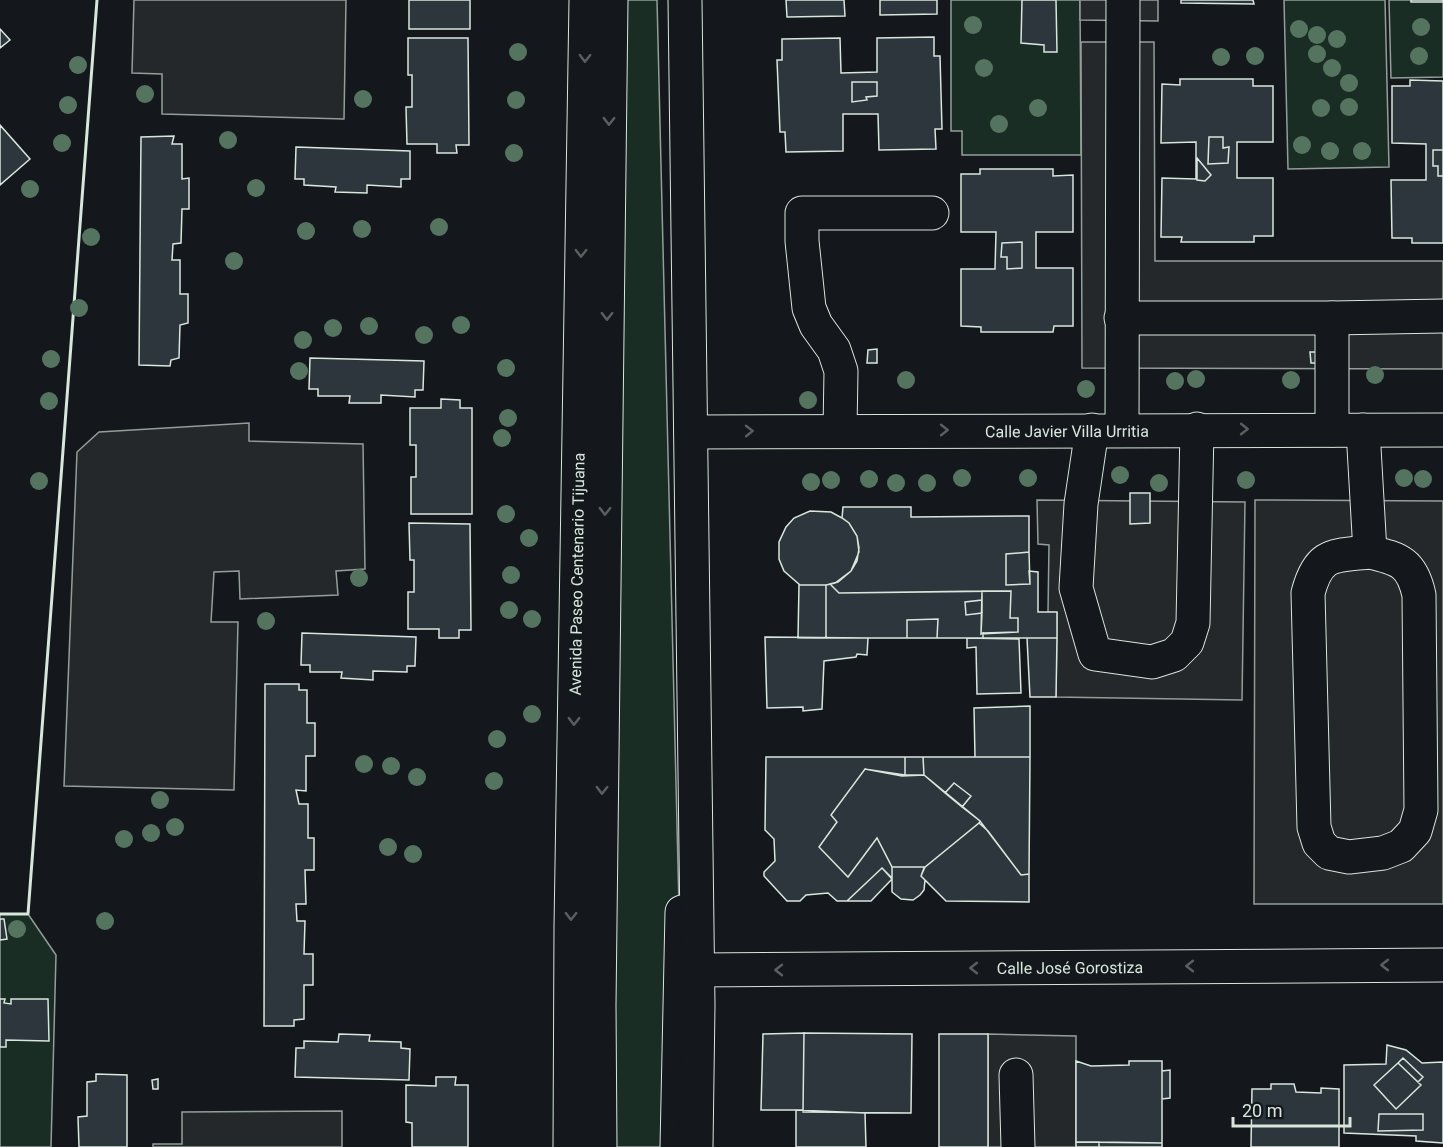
<svg xmlns="http://www.w3.org/2000/svg" width="1443" height="1147" font-family="Roboto,sans-serif">
<rect width="100%" height="100%" fill="#14181c"/>
<path fill="#1a2d24" stroke="#939e99" stroke-width="1.5" d="M612 0H657L679 907 675 1147H603Z
M951 0H1080L1081 155H962V131H951Z
M1284 0H1385L1389 167 1288 169Z
M1389 0H1443V77L1391 78Z
M0 914H28L56 955 51 1147H0Z"/>
<path fill="#24282b" stroke="#939e99" stroke-width="1.5" d="M134 0H346L344 119 162 114V74L132 73Z
M1080 0H1158V21L1080 20Z
M1081 42H1154L1155 261H1443V369L1082 368Z
M249 423V441L363 444 365 569 336 571 338 595 240 599 239 571 214 572 211 622H238L234 790 64 786 77 452 99 432Z
M1037 500 1245 502 1242 700 1056 697 1057 613 1048 612 1049 545 1038 544Z
M1255 500 1443 501V904H1254Z
M988 1034 1076 1036V1147H988Z
M342 1111V1147H153V1144H182V1112Z"/>
<path fill="#2c363c" stroke="#d8e6dc" stroke-width="1.5" d="M409 0H470V29H409Z
M786 0H844L845 16 787 17Z
M880 0H937V14L880 15Z
M1022 0H1056L1057 52H1044V45L1021 43Z
M1181 0H1253L1254 4 1181 3Z
M1411 0H1443V2H1411Z
M0 29 10 40 0 48Z
M934 37V56H940L942 129H935L936 149 879 150 878 114H843V151L786 152 785 132H780L777 60H782V39L840 38 841 73 877 72V38Z
M408 38H468L469 145H456L457 153H437V144H407L406 107H412V75H408Z
M1180 79H1253V86H1273V142H1237V178H1273V236H1254V242H1181L1182 237H1161L1162 178 1196 179V142L1161 143 1162 84 1180 85Z
M1410 80 1443 81V243H1412V238H1392L1391 180H1426V144L1392 143V86H1410Z
M852 82H877V96L866 97 867 100 852 102Z
M0 125 30 159 0 185Z
M174 136 172 144H182V179L189 178V209H182L181 243 173 244 172 260H180V294H188V323L180 325 179 358 171 360 170 366 139 365 141 137Z
M1209 137H1223V148L1229 147 1228 163 1208 164Z
M296 147 410 151V179H401V187L367 185V193L335 192 336 187 304 185V179H295Z
M1433 150H1443V176H1438V166H1433Z
M1197 158 1211 175 1205 181 1197 180Z
M980 169H1053V176L1073 175V232H1036V268H1073V326H1054L1053 332H981V327L961 326V269H995L996 232H961V174H980Z
M1022 242V268L1007 269V257H1001L1002 243Z
M877 349V363H867L868 350Z
M1310 352H1317L1318 363H1311Z
M310 358 424 361 423 390H415V397L381 395V403H349L350 396H318V389H309Z
M441 399 460 400V408H472V514H411V477H416V445H410V408H441Z
M1130 493H1150V523L1130 524Z
M843 507H911V517L1029 516V552L1006 554V585L1030 584 1029 571 1038 572V612H1057V638H983V633L1018 632V618H1010L1011 591 839 593 830 584 838 582 851 571 859 552 857 536 849 523 842 518Z
M810 511 831 512 842 518 849 523 857 536 859 548 857 561 851 571 835 583 826 585H800L784 571 779 559V542L786 527 794 518Z
M409 523 470 524 471 630H459V638H439V629H408V592H414V560H410Z
M1029 552 1030 584 1006 585V554Z
M830 584 839 593 982 591V600L965 602 966 615 982 613 981 634 983 633V638H937L938 619 907 620V638H826V585Z
M799 585H826V638H798Z
M982 591H1011L1010 618H1018V632L981 634Z
M982 600V613L966 615 965 602Z
M938 619 937 638H907V620Z
M302 633 416 637 415 666H407V672L373 671V680L341 678 342 672H310V665H301Z
M765 637 868 638 867 655 857 654 856 657 824 661 822 709 803 711V707L767 708Z
M967 638 1019 639 1021 693 977 694 976 647 967 648Z
M1027 638H1057L1056 697H1030Z
M265 684H299V690H307V723H315V756H306V791L296 790 299 804H308V838H314V870H305L306 904H296L297 921H305L304 954H313V985H304V1019L294 1020V1026H264Z
M1030 706V757H975L974 708Z
M766 757H905V775L865 769 831 815 837 822 819 847 848 877 877 838 892 867V878L882 868 847 901H837L828 893 806 895 800 901H787L764 876V872L775 861 774 839 765 830Z
M905 757H923L924 775H905Z
M923 757H1030L1029 874 1021 875 980 821 962 807 971 796 954 783 945 793 924 775Z
M865 769 902 776 924 775 980 821 979 823 925 867H892L877 838 848 877 819 847 837 822 831 815Z
M954 783 971 796 962 807 945 793Z
M979 823 988 831 1021 875 1029 874V902L946 901 921 876 924 868Z
M892 867H925L921 876 925 880 924 890 920 895 913 900 901 899 892 892Z
M882 868 892 879 871 901H847Z
M0 919H4L7 939 0 940Z
M0 999H5L4 1003 11 1004V999H48L49 1041 6 1040V1047H0Z
M804 1033 803 1112V1110H761L763 1034Z
M804 1033 912 1034 911 1113 803 1112Z
M339 1034 370 1035 369 1041 401 1042V1048L410 1049 409 1080 295 1077 296 1048H304V1041L338 1042Z
M939 1034H988V1147H939Z
M1387 1045 1406 1050 1422 1063 1443 1062V1143L1416 1141V1136L1344 1133V1065L1386 1064Z
M1403 1058 1423 1077 1418 1082 1398 1063Z
M1076 1061 1091 1066 1129 1065V1061H1162V1143L1076 1142Z
M1398 1063 1421 1085 1396 1109 1374 1085Z
M1170 1070V1098L1162 1099V1071Z
M96 1074 127 1075V1147H79L78 1117 87 1116V1082L96 1081Z
M436 1077H456L455 1085H468V1147H412V1123L406 1122V1085L436 1086Z
M158 1079V1089H153L152 1080Z
M1271 1084H1294L1296 1092 1321 1093V1088L1339 1089V1147H1251L1252 1089H1271Z
M796 1110 865 1113 866 1147H796Z
M1379 1114H1423V1130L1378 1131Z
M1076 1142H1099V1147H1076Z
M1099 1142 1162 1143V1147H1099Z"/>
<g fill="none" stroke-linecap="round" stroke-linejoin="round">
<defs>
<g id="minor">
<path d="M1121 318H1332L1443 316"/>
<path d="M840 430 841 371 834 350 816 325 809 308 802 241V213H932"/>
<path d="M1092 430 1081 504 1076 588 1095 654 1152 662 1174 655 1187 642 1193 623 1197 429"/>
<path d="M1122 430 1123 0"/>
<path d="M1332 430V318"/>
<path d="M1363 430 1370 552"/>
<path id="s1" d="M691 432 1443 430"/>
<path d="M1370 552C1400 559 1412 563 1419 595L1421 810 1415 831 1401 846 1383 853 1349 857 1329 853 1319 843 1314 827 1308 593C1319 552 1333 556 1370 552Z"/>
<path id="s2" d="M698 970 1443 965"/>
<path d="M1016 1075 1018 1147"/>
<path d="M600 1147 599 1005 611 0"/>
<path d="M677 1147 682 912"/>
</g>
<g id="major">
<path d="M685 0 698 1005 696 1147"/>
<path id="s3" d="M570 1147 571 926 586 0"/>
</g>
</defs>
<use href="#minor" stroke="#d8e6dc" stroke-width="35"/>
<use href="#major" stroke="#d8e6dc" stroke-width="35"/>
<use href="#minor" stroke="#14181c" stroke-width="33"/>
<use href="#major" stroke="#14181c" stroke-width="33"/>
<path stroke="#d8e6dc" stroke-width="3" d="M0 914H28L97 0"/>
</g>
<g fill="#55745f">
<circle cx="973" cy="25" r="9"/>
<circle cx="1421" cy="27" r="9"/>
<circle cx="1299" cy="29" r="9"/>
<circle cx="1317" cy="35" r="9"/>
<circle cx="1337" cy="39" r="9"/>
<circle cx="518" cy="52" r="9"/>
<circle cx="1317" cy="54" r="9"/>
<circle cx="1255" cy="56" r="9"/>
<circle cx="1419" cy="56" r="9"/>
<circle cx="1221" cy="57" r="9"/>
<circle cx="78" cy="65" r="9"/>
<circle cx="984" cy="68" r="9"/>
<circle cx="1332" cy="68" r="9"/>
<circle cx="1349" cy="83" r="9"/>
<circle cx="145" cy="94" r="9"/>
<circle cx="363" cy="99" r="9"/>
<circle cx="516" cy="100" r="9"/>
<circle cx="68" cy="105" r="9"/>
<circle cx="1349" cy="107" r="9"/>
<circle cx="1038" cy="108" r="9"/>
<circle cx="1321" cy="108" r="9"/>
<circle cx="999" cy="124" r="9"/>
<circle cx="228" cy="140" r="9"/>
<circle cx="62" cy="143" r="9"/>
<circle cx="1302" cy="145" r="9"/>
<circle cx="1330" cy="151" r="9"/>
<circle cx="1362" cy="151" r="9"/>
<circle cx="514" cy="153" r="9"/>
<circle cx="256" cy="188" r="9"/>
<circle cx="30" cy="189" r="9"/>
<circle cx="439" cy="227" r="9"/>
<circle cx="362" cy="229" r="9"/>
<circle cx="306" cy="231" r="9"/>
<circle cx="91" cy="237" r="9"/>
<circle cx="234" cy="261" r="9"/>
<circle cx="79" cy="308" r="9"/>
<circle cx="461" cy="325" r="9"/>
<circle cx="369" cy="326" r="9"/>
<circle cx="333" cy="328" r="9"/>
<circle cx="424" cy="335" r="9"/>
<circle cx="303" cy="340" r="9"/>
<circle cx="51" cy="359" r="9"/>
<circle cx="506" cy="368" r="9"/>
<circle cx="299" cy="371" r="9"/>
<circle cx="1375" cy="375" r="9"/>
<circle cx="1196" cy="379" r="9"/>
<circle cx="906" cy="380" r="9"/>
<circle cx="1291" cy="380" r="9"/>
<circle cx="1175" cy="381" r="9"/>
<circle cx="1086" cy="389" r="9"/>
<circle cx="808" cy="400" r="9"/>
<circle cx="49" cy="401" r="9"/>
<circle cx="508" cy="418" r="9"/>
<circle cx="502" cy="438" r="9"/>
<circle cx="1120" cy="475" r="9"/>
<circle cx="962" cy="478" r="9"/>
<circle cx="1028" cy="478" r="9"/>
<circle cx="1404" cy="478" r="9"/>
<circle cx="869" cy="479" r="9"/>
<circle cx="1423" cy="479" r="9"/>
<circle cx="831" cy="480" r="9"/>
<circle cx="1246" cy="480" r="9"/>
<circle cx="39" cy="481" r="9"/>
<circle cx="811" cy="482" r="9"/>
<circle cx="896" cy="483" r="9"/>
<circle cx="927" cy="483" r="9"/>
<circle cx="1159" cy="483" r="9"/>
<circle cx="506" cy="514" r="9"/>
<circle cx="529" cy="538" r="9"/>
<circle cx="511" cy="575" r="9"/>
<circle cx="359" cy="578" r="9"/>
<circle cx="509" cy="610" r="9"/>
<circle cx="532" cy="619" r="9"/>
<circle cx="266" cy="621" r="9"/>
<circle cx="532" cy="714" r="9"/>
<circle cx="497" cy="739" r="9"/>
<circle cx="364" cy="764" r="9"/>
<circle cx="391" cy="766" r="9"/>
<circle cx="417" cy="777" r="9"/>
<circle cx="494" cy="781" r="9"/>
<circle cx="160" cy="800" r="9"/>
<circle cx="175" cy="827" r="9"/>
<circle cx="151" cy="833" r="9"/>
<circle cx="124" cy="839" r="9"/>
<circle cx="388" cy="847" r="9"/>
<circle cx="413" cy="854" r="9"/>
<circle cx="105" cy="921" r="9"/>
<circle cx="17" cy="929" r="9"/>
</g>
<defs><path id="oneway-chevron" d="M-2-3.5L2.5 0L-2 3.5" fill="none" stroke-width="1.6" stroke-linecap="round" stroke-linejoin="round" transform="scale(1.5)"/></defs>
<g stroke="#59605f">
<use href="#oneway-chevron" transform="translate(585 58) rotate(91)"/>
<use href="#oneway-chevron" transform="translate(609 121) rotate(91)"/>
<use href="#oneway-chevron" transform="translate(581 253) rotate(91)"/>
<use href="#oneway-chevron" transform="translate(607 316) rotate(91)"/>
<use href="#oneway-chevron" transform="translate(1244 429)"/>
<use href="#oneway-chevron" transform="translate(944 430)"/>
<use href="#oneway-chevron" transform="translate(749 431) rotate(-1)"/>
<use href="#oneway-chevron" transform="translate(605 511) rotate(91)"/>
<use href="#oneway-chevron" transform="translate(574 721) rotate(91)"/>
<use href="#oneway-chevron" transform="translate(602 790) rotate(91)"/>
<use href="#oneway-chevron" transform="translate(571 916) rotate(91)"/>
<use href="#oneway-chevron" transform="translate(1385 965) rotate(180)"/>
<use href="#oneway-chevron" transform="translate(1190 966) rotate(180)"/>
<use href="#oneway-chevron" transform="translate(974 968) rotate(180)"/>
<use href="#oneway-chevron" transform="translate(779 970) rotate(180)"/>
</g>
<g text-anchor="middle" dominant-baseline="central" stroke-width="4.5" stroke-linejoin="round" paint-order="stroke">
<g font-size="16" fill="#d8e6dc" stroke="#14181c">
<text stroke="none"><textPath href="#s1" startOffset="376">Calle Javier Villa Urritia</textPath></text>
<text stroke="none"><textPath href="#s3" startOffset="573">Avenida Paseo Centenario Tijuana</textPath></text>
<text stroke="none"><textPath href="#s2" startOffset="372">Calle José Gorostiza</textPath></text>
</g>
</g>
<path d="M1233 1117v9h117v-9" fill="none" stroke="#d8e6dc" stroke-width="3"/>
<text x="1242" y="1117" font-size="18" fill="#d8e6dc" stroke="#14181c" stroke-width="4.5" paint-order="stroke">20 m</text>
</svg>
